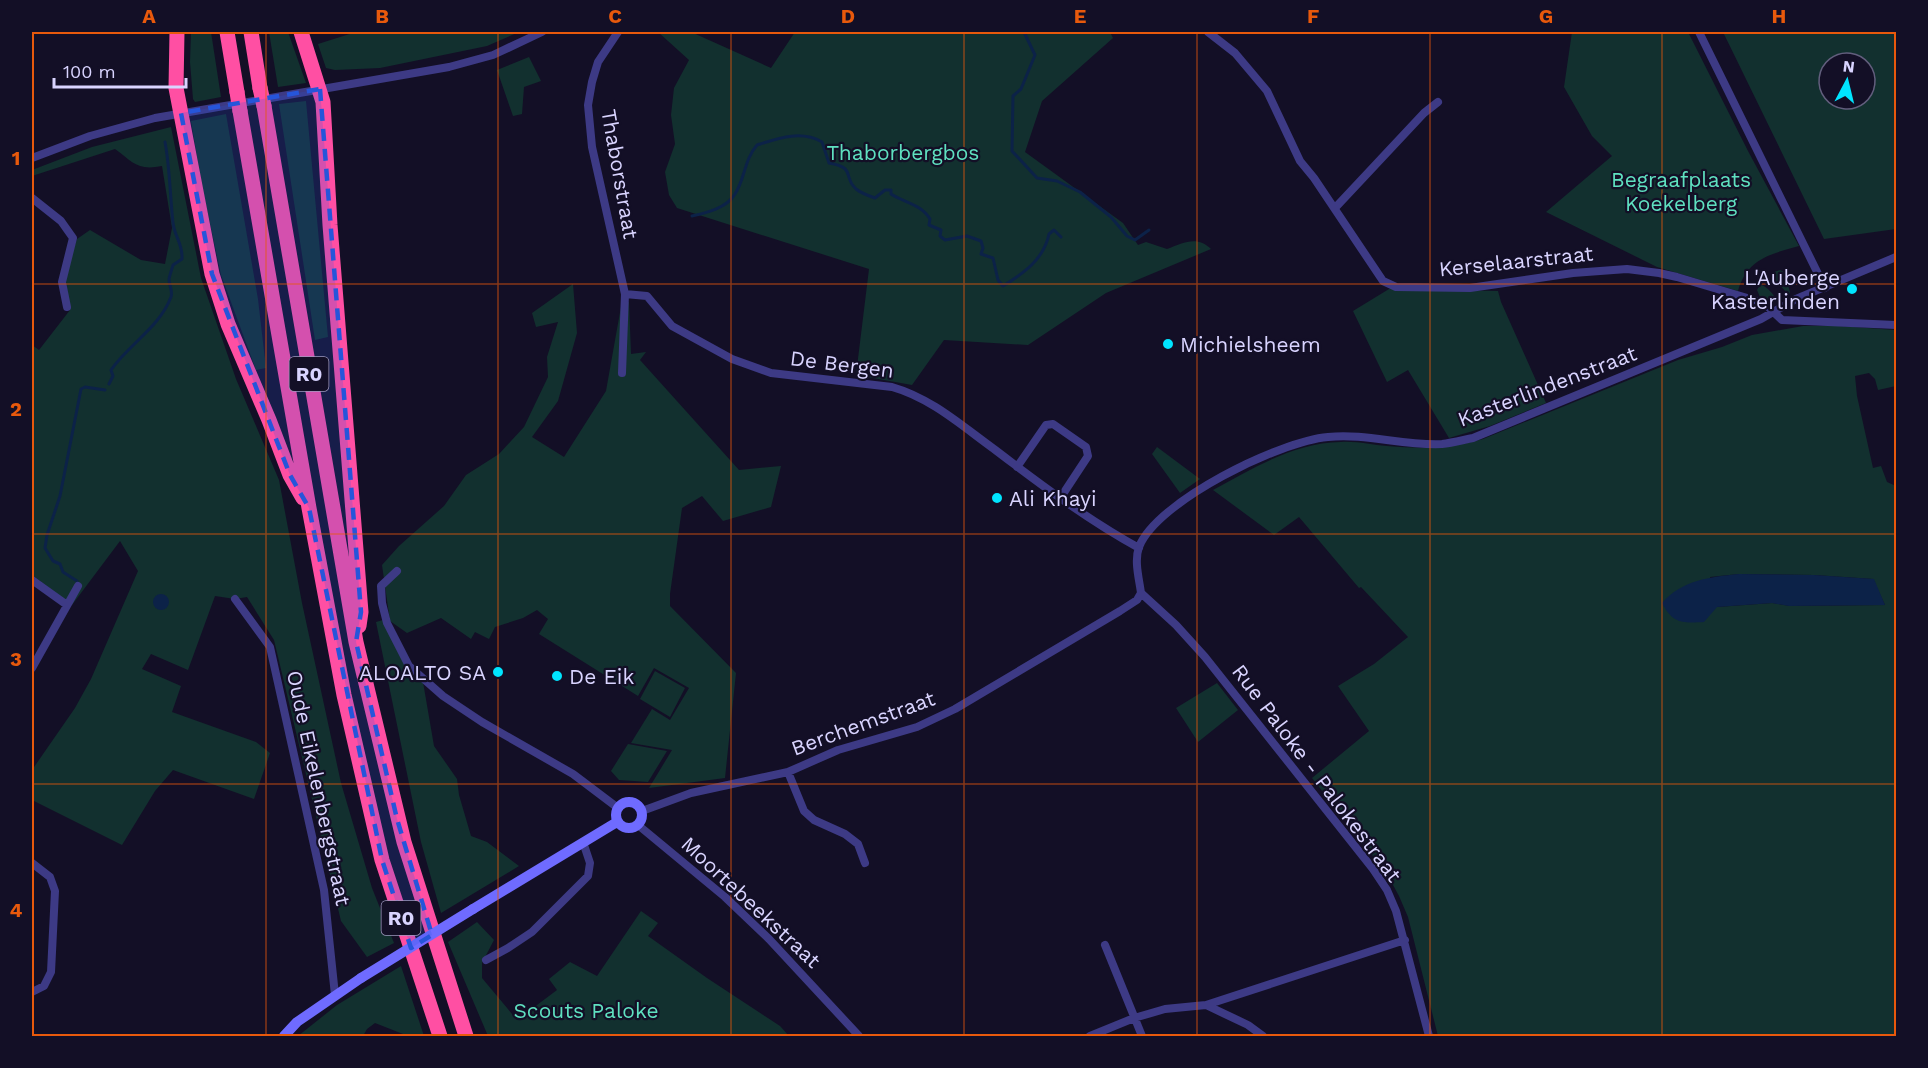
<svg xmlns="http://www.w3.org/2000/svg" width="1928" height="1068" font-family="'Work Sans',sans-serif">
<rect width="100%" height="100%" fill="#130f26"/>
<path fill="#12302f" fill-rule="evenodd" d="M191 32H211L221 97 195 102 193 99 190 62Z
M269 32H288L306 83 278 87Z
M356 32H519L487 46 380 68 335 70 326 68 318 44Z
M658 32H691L771 68 795 32H1110L1113 38 1042 101 1025 152 1123 223 1138 245 1146 242 1167 249C1183 243 1197 235 1211 249L1106 293 1028 345 944 340 912 385 856 375 869 269 677 208 669 195 665 172 675 144 671 115 674 88 689 60Z
M1572 32H1688L1748 151 1799 246C1770 254 1747 259 1738 291L1657 267 1546 212 1612 156 1592 136 1564 87Z
M1723 32H1896V229L1824 239ZM1829 63H1865V99H1829Z
M529 57 541 81 524 87 522 114 513 116 497 70Z
M306 101 328 337 315 340 279 104Z
M226 114 258 299 266 368 256 370 221 275 202 186 191 121Z
M171 127 201 278 236 379 279 480 302 603 341 783 372 888 394 943 367 957 341 921 274 640 247 597 235 599 215 596 188 670 151 654 142 669 181 686 172 712 256 742 270 753 254 799 173 770 155 791 122 845 32 800V770L75 708 91 679 138 571 120 541 72 605 32 575V345L39 350 70 310 65 274 77 239 90 230 141 260 165 264 172 228 162 166C137 171 133 162 115 149L32 176V170L92 147Z
M1780 270 1784 272 1790 292 1789 295 1771 276V273Z
M573 284 577 333 558 401 532 437 564 457 606 391 622 301 629 302 631 354 646 352 640 360 739 470 781 466 771 507 723 521 702 496 682 508 670 594V606L736 673 725 778 649 788 672 750 631 743 652 709 670 720 689 688 654 668 638 696 539 634 548 619 537 610 523 618 495 627 489 639 475 632 471 639 441 618 407 633 390 621 382 565 399 546 444 506 466 475 499 454 524 427 548 377 547 357 558 322 536 327 532 313Z
M1760 285C1766 285 1776 296 1776 301H1770L1760 297 1757 290Z
M1389 289 1498 291 1501 302 1546 403 1490 426 1449 438 1408 370 1387 382 1353 311Z
M1803 326H1839L1896 330V386L1878 390 1875 379 1869 373 1855 376 1857 396 1873 468 1881 466 1887 482 1896 486V1036H1438L1408 917 1399 896 1387 874 1312 778 1369 731 1338 686 1374 664 1408 637 1361 587 1359 588 1299 517 1274 535 1213 490C1254 468 1293 443 1341 442 1357 441 1372 445 1387 446 1423 449 1448 449 1483 439L1678 360 1722 347 1752 335ZM1739 574 1814 575 1873 579 1885 605 1790 606 1772 603 1717 607 1710 577Z
M1157 447 1200 479 1180 493 1152 454Z
M383 620 423 682 434 746 457 779 459 795 471 836 487 842 519 866 441 913 421 842 376 622Z
M655 671 685 688 670 717 640 699Z
M1217 683 1238 710 1198 742 1176 708Z
M628 744 667 751 648 782 619 780 611 771Z
M641 911 658 923 648 936 707 978 780 1026 789 1036H488L448 942 477 922 494 940 482 963V978L517 1020 557 990 549 979 570 962 597 976Z
M401 966 424 1036H404L403 1034 375 1023 367 1029 363 1036H298L337 1005Z"/>
<path fill="#0c2248" d="M1739 574 1814 575 1874 579 1885 605 1789 606 1772 603 1717 607 1704 622C1682 623 1673 624 1662 603 1682 580 1710 577 1739 574Z
M153 602a8 8 0 1 1 16 0a8 8 0 1 1-16 0Z"/>
<g fill="none" stroke-linecap="round" stroke-linejoin="round">
<path stroke="#0c2248" stroke-width="3" d="M1024 32 1035 55 1021 89 1013 96 1012 151 1037 178 1057 181 1080 192 1111 217 1127 236 1135 240 1149 230
M692 216C706 213 727 208 735 194 745 179 744 160 757 145 779 138 801 130 822 142L829 163C857 168 842 176 856 189 861 193 869 196 875 198L885 190H891V194C905 203 921 204 930 219L929 225 941 230 940 236 945 240 967 236 981 241 983 248 981 254 993 258 998 280 1003 286C1024 273 1044 259 1049 234L1054 230 1061 237
M109 384 113 376 111 370C129 344 159 328 171 297 173 291 169 285 169 279 170 274 172 269 173 265L182 259C183 244 175 238 173 223 170 196 170 169 165 142
M77 581 63 572 60 564 53 561 45 548 47 535 60 496 81 389 85 387 105 390"/>
<path stroke="#3d3a85" stroke-width="8" d="M618 32 598 62 592 82 588 105 592 147 625 294 622 373
M1208 32 1235 53 1267 91 1300 161 1314 178 1383 281 1396 287 1470 288 1573 273 1627 269 1659 273 1677 277 1764 303 1782 320 1896 325
M1699 32 1825 288
M32 158 90 136 155 118 449 67 493 55 542 32
M32 198 61 221 73 238 62 282 67 307
M1335 208 1424 113 1438 102
M625 294 647 296 672 326 732 359 771 373 892 387C931 398 962 426 994 449 1040 484 1088 520 1139 548
M1017 467 1046 425 1053 424 1086 447 1088 456 1061 497
M397 571 381 586 382 603 387 623 409 666 443 696 482 722 573 774 618 808
M32 580 67 605
M1141 593C1139 578 1134 561 1139 547 1157 501 1280 441 1328 437 1366 433 1404 446 1442 444 1452 443 1463 440 1473 438L1761 319 1796 299 1896 257
M1141 593 1176 625 1205 657 1373 869 1387 890 1396 911 1429 1036
M235 599 270 647 324 890 335 995
M32 668 78 586
M788 772 804 811 814 820 845 834 858 844 865 863
M642 811 691 793 788 772 838 750 917 727 955 709 1120 611 1137 600 1141 593
M638 825 725 897 769 939 859 1036
M32 863 50 877 55 891 51 972 44 986 32 992
M1105 945 1142 1036
M486 960 508 948 532 932 588 876 590 863 583 842
M1206 1005 1405 940
M1090 1036 1134 1018 1165 1009 1206 1005 1248 1025 1263 1036"/>
<path stroke="#6f6bff" stroke-width="10" d="M616 815a13 13 0 1 1 26 0a13 13 0 1 1-26 0Z
M473 909 617 822
M284 1036 297 1022 361 978"/>
<path stroke="#ff4fa3" stroke-width="15" d="M177 32 176 88 212 274 228 324 269 420 290 475 303 498
M227 32 237 92
M251 32 260 88
M301 32 323 102 330 225 361 612 359 626
M264 106 356 642 404 842 466 1036
M240 111 309 508 344 695 382 860 440 1036"/>
<path stroke="#6f6bff" stroke-width="10" d="M361 978 473 909"/>
<path stroke="#ff4fa3" stroke-width="15" d="M260 88 264 106
M237 92 240 111"/>
</g>
<path fill="#2655da" fill-opacity="0.2" stroke="#2655da" stroke-width="4.5" stroke-dasharray="12 8" stroke-linejoin="round" d="M320 89 361 612 356 642 397 819 432 935 411 948 382 860 309 508 290 475 212 274 181 113Z"/>
<path fill="none" stroke="#e8590c" stroke-width="1.5" stroke-opacity="0.55" d="M266 32V1036M498 32V1036M731 32V1036M964 32V1036M1197 32V1036M1430 32V1036M1662 32V1036M32 284H1896M32 534H1896M32 784H1896"/>
<g fill="#00e5ff" stroke="#130f26" stroke-width="2">
<circle cx="1852" cy="289" r="6"/>
<circle cx="1168" cy="344" r="6"/>
<circle cx="997" cy="498" r="6"/>
<circle cx="498" cy="672" r="6"/>
<circle cx="557" cy="676" r="6"/>
</g>
<g text-anchor="middle" dominant-baseline="central" stroke-width="4.5" stroke-linejoin="round" paint-order="stroke">
<g fill="#130f26" stroke="#9e99be" stroke-width="1.5">
<rect x="289.5" y="357" width="39" height="34" rx="4.5"/>
<rect x="381.5" y="901" width="39" height="34" rx="4.5"/>
</g>
<g font-size="20" font-weight="bold" fill="#d9d4ff">
<text x="309" y="374">R0</text>
<text x="401" y="918">R0</text>
</g>
<g font-size="21" fill="#5fe0c0" stroke="#130f26">
<text x="903" y="152">Thaborbergbos</text>
<text x="1681" y="179">Begraafplaats<tspan x="1681" dy="24">Koekelberg</tspan></text>
<text x="586" y="1010">Scouts Paloke</text>
</g>
<g font-size="21" fill="#d9d4ff" stroke="#130f26">
<text transform="translate(620 174) rotate(80)">Thaborstraat</text>
<text transform="translate(1516 261) rotate(-6)">Kerselaarstraat</text>
<text transform="translate(842 364) rotate(7)">De Bergen</text>
<text transform="translate(1547 386) rotate(-21)">Kasterlindenstraat</text>
<text transform="translate(863 723) rotate(-20)">Berchemstraat</text>
<text transform="translate(1317 773) rotate(53)">Rue Paloke - Palokestraat</text>
<text transform="translate(319 788) rotate(78)">Oude Eikelenbergstraat</text>
<text transform="translate(751 902) rotate(43)">Moortebeekstraat</text>
</g>
<g font-size="21" fill="#d9d4ff" stroke="#130f26" text-anchor="start">
<text x="1840" y="277" text-anchor="end">L'Auberge<tspan x="1840" dy="24">Kasterlinden</tspan></text>
<text x="1180" y="344">Michielsheem</text>
<text x="1009" y="498">Ali Khayi</text>
<text x="486" y="672" text-anchor="end">ALOALTO SA</text>
<text x="569" y="676">De Eik</text>
</g>
</g>
<rect width="1928" height="1068" fill="none" stroke="#130f26" stroke-width="66"/>
<g transform="translate(1847 81) rotate(7)"><circle r="28" fill="#130f26" stroke="#625e7d" stroke-width="1.5"/>
<path d="M0-4.5L10 22L0 15L-10 22Z" fill="#00e5ff"/>
<text y="-9" font-size="16" font-weight="bold" text-anchor="middle" fill="#d9d4ff">N</text>
</g>
<path d="M54 78v9h132v-9" fill="none" stroke="#d9d4ff" stroke-width="3"/>
<text x="63" y="78" font-size="18" fill="#d9d4ff" stroke="#130f26" stroke-width="4.5" paint-order="stroke">100 m</text>
<rect x="33" y="33" width="1862" height="1002" fill="none" stroke="#e8590c" stroke-width="2"/>
<g font-size="20" text-anchor="middle" font-weight="bold" fill="#e8590c">
<text x="149" y="23">A</text>
<text x="382" y="23">B</text>
<text x="615" y="23">C</text>
<text x="848" y="23">D</text>
<text x="1080" y="23">E</text>
<text x="1313" y="23">F</text>
<text x="1546" y="23">G</text>
<text x="1779" y="23">H</text>
<text x="16" y="165">1</text>
<text x="16" y="416">2</text>
<text x="16" y="666">3</text>
<text x="16" y="917">4</text>
</g>
</svg>
